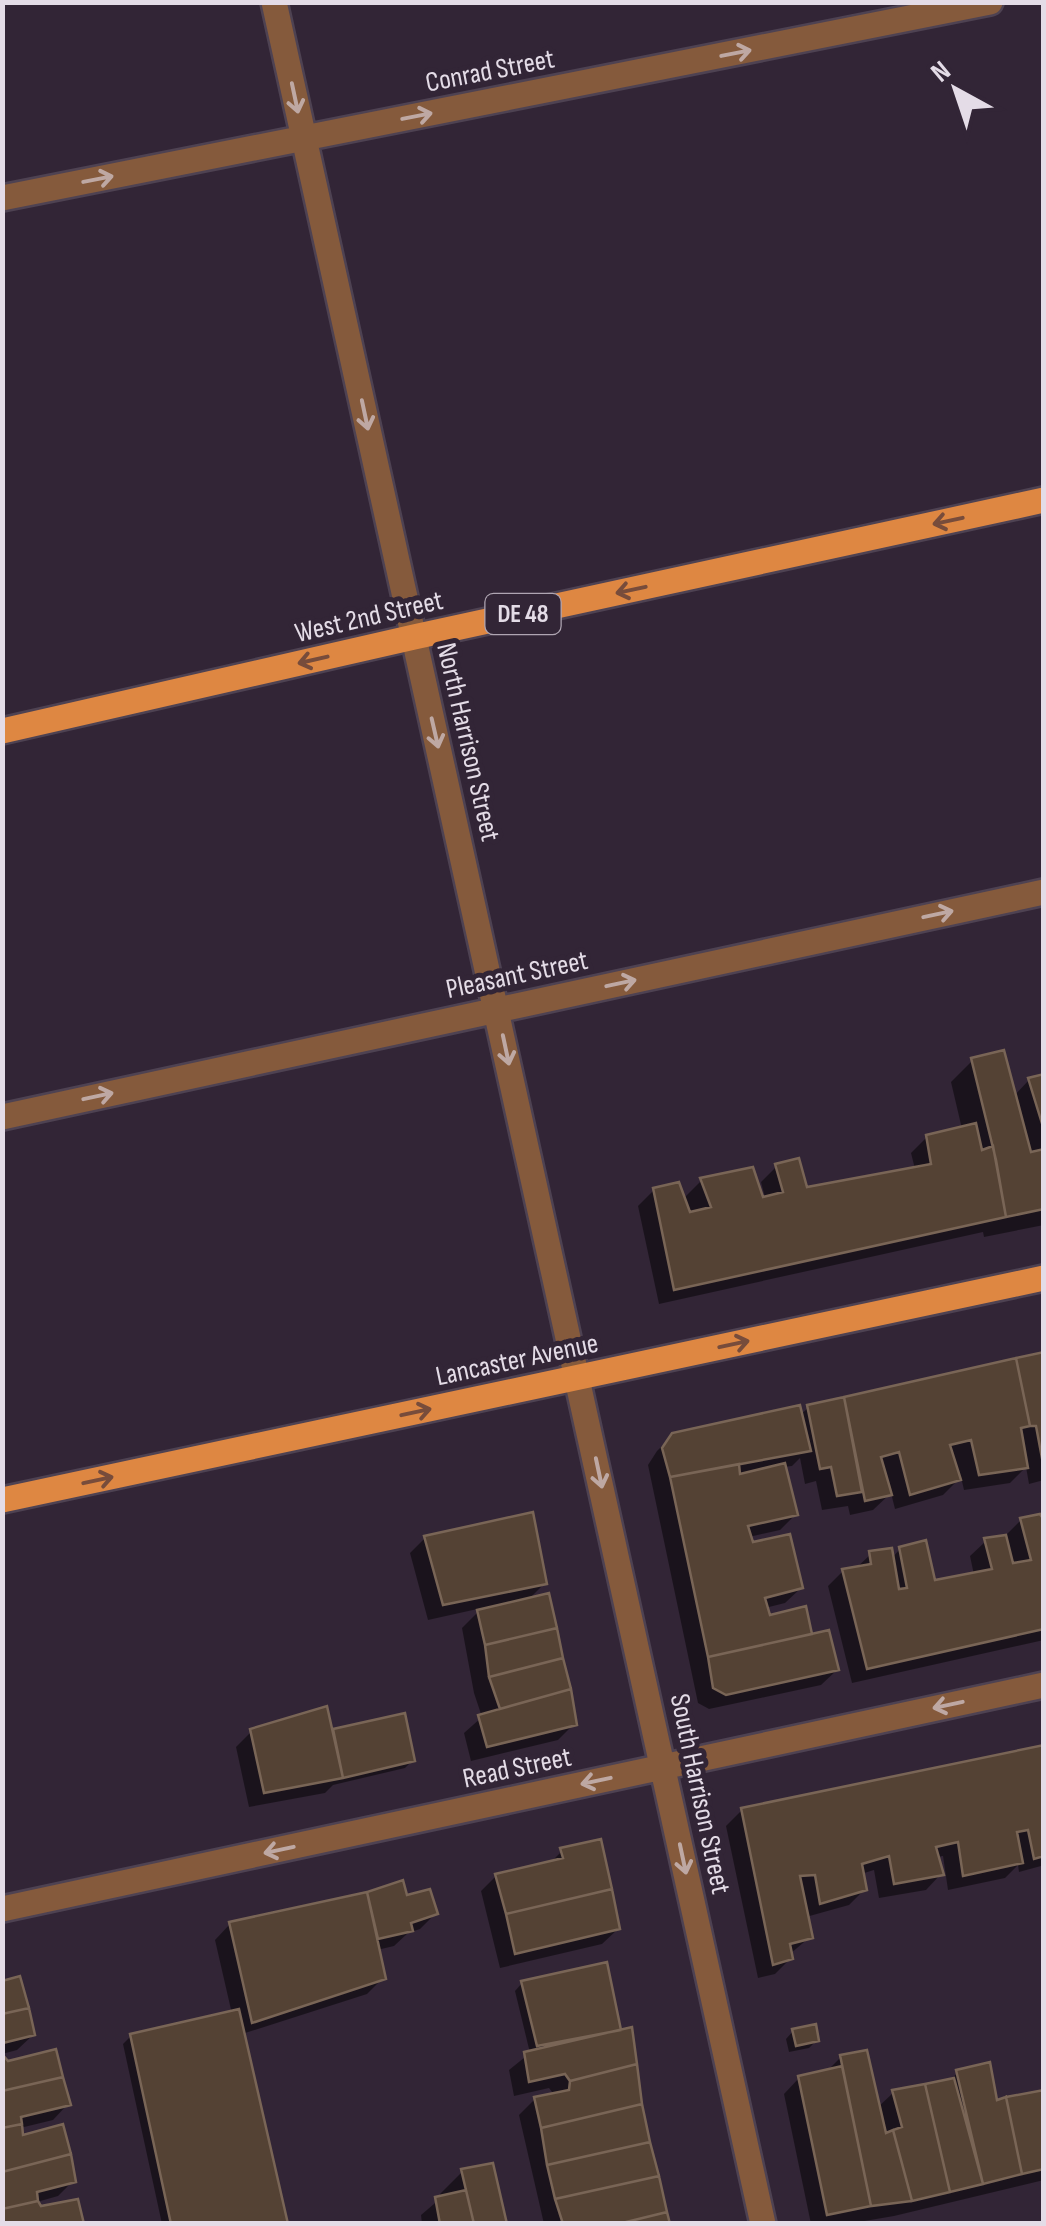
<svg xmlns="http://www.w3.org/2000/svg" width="1046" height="2226" font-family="'Sofia Sans Condensed',sans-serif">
<rect width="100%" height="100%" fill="#322536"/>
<path fill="#0007" d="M973 1060 1014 1096 1029 1080 1044 1077V1225L984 1237 983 1232 659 1304 638 1206 654 1190 683 1199 701 1181 763 1202 766 1201 761 1182 777 1166 805 1190 915 1169 911 1153 927 1137 962 1129 951 1082Z
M1044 1355V1480L1029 1484 1026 1467 1010 1483 964 1490 961 1477 943 1495 895 1509 891 1493 873 1510 850 1515 848 1506 822 1510 816 1481 805 1484 800 1458 792 1466 783 1467 796 1514 780 1530 749 1537 751 1545 801 1588 785 1603 765 1608 768 1618 810 1637 837 1670 821 1685 709 1709 698 1703 648 1465 657 1451 673 1435 800 1415 808 1408Z
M1021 1520 1044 1522V1640L852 1683 828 1586 843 1571 855 1569 871 1554 891 1559 900 1549 933 1582 974 1575 970 1556 986 1541 1006 1535Z
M425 1538 545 1583 527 1601 574 1724 558 1740 471 1761 464 1733 482 1717 474 1693 462 1628 482 1608 428 1620 410 1553Z
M252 1731 330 1735 334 1731 413 1760 405 1768 333 1785 325 1793 249 1807 236 1747Z
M1044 1747 1041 1866 1019 1872 1018 1865 1005 1878 948 1890 943 1856 936 1857 941 1874 926 1890 879 1898 874 1870 861 1874 864 1890 849 1905 806 1917 810 1937 790 1954 791 1958 775 1974 758 1978 726 1826 742 1810Z
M562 1851 618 1929 602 1944 500 1968 481 1891 496 1876 549 1864Z
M368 1894 405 1898 435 1914 420 1929 408 1933 394 1946 377 1950 383 1978 367 1994 242 2034 286 2224H162L123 2044 131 2036 232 2014 215 1940 230 1924Z
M2 1983 33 2035 17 2050 2 2054Z
M522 1983 618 2029 640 2104 667 2224H544L519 2115 535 2099 555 2096 549 2088 514 2096 509 2070 530 2053 515 1991Z
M793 2031 816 2041 809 2048 789 2052 786 2039Z
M841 2057 877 2108 894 2092 949 2082 958 2072 995 2103 1043 2092 1044 2180 894 2216 847 2224H811L784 2094 799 2078 826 2072Z
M7 2063 68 2104 53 2120 20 2128 21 2138 73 2181 58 2196 37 2202 2 2224Z
M462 2172 504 2224H422L421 2215 441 2198 440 2194Z"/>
<path fill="#544234" stroke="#796556" stroke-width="2.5" d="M1004 1050 1031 1152 1044 1149V1209L1006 1217 996 1160 971 1058Z
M1044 1074V1130L1028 1078Z
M976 1123 982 1150 993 1146 1006 1217 674 1290 653 1188 679 1182 690 1212 711 1207 700 1178 753 1167 763 1197 783 1192 775 1164 799 1158 807 1187 931 1164 926 1135Z
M1044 1352V1469L1036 1426H1030L1016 1358Z
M1016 1358 1030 1426 1021 1428 1028 1468 979 1475 971 1440 950 1445 961 1480 910 1495 899 1452 881 1457 892 1495 865 1501 844 1397Z
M844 1397 862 1492 837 1496 831 1467 820 1469 807 1405Z
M800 1405 811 1451 670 1477 662 1448 672 1433Z
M785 1463 798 1515 748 1526 753 1542 790 1534 803 1588 765 1598 770 1615 806 1606 812 1634 708 1657 670 1477 739 1464 740 1474Z
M533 1512 547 1584 443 1605 424 1536Z
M1040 1514 1044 1520V1629L867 1669 842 1569 871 1564 869 1551 892 1548 899 1589 907 1588 899 1547 926 1540 935 1580 992 1569 984 1538 1006 1535 1013 1563 1031 1560 1020 1518Z
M549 1593 557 1628 485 1645 477 1610Z
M557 1628 563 1658 489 1677 485 1645Z
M829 1630 839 1670 726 1695 713 1688 708 1657Z
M563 1658 571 1689 500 1709 489 1677Z
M571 1689 577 1725 487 1747 478 1715Z
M327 1706 343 1778 264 1793 250 1729Z
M405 1713 415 1761 343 1778 333 1729Z
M1044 1745V1856L1034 1859 1028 1830 1017 1832 1023 1863 963 1876 958 1842 936 1847 944 1875 894 1884 889 1856 862 1864 867 1890 820 1904 815 1875 800 1876 813 1938 790 1944 793 1959 773 1965 741 1808Z
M601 1839 612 1889 506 1914 495 1874 563 1858 560 1848Z
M403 1880 407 1895 430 1889 438 1914 411 1923 413 1931 378 1939 367 1892Z
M612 1889 620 1929 515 1954 506 1914Z
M367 1892 386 1979 252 2023 229 1922Z
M607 1962 621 2030 537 2046 521 1981Z
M20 1976 29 2008 2 2014V1981Z
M29 2008 35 2035 3 2043 2 2054V2014Z
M239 2009 288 2224H171L130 2034Z
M816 2024 819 2041 796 2046 792 2029Z
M632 2027 637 2064 570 2081 565 2074 529 2082 524 2052Z
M56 2049 63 2077 2 2091V2054L8 2061Z
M867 2050 886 2133 893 2130 912 2201 871 2206 840 2055Z
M990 2062 997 2100 1006 2097 1022 2174 983 2184 956 2070Z
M637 2064 642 2104 541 2128 534 2097 569 2090 570 2081Z
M842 2066 871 2206 827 2215 798 2076Z
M63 2077 71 2105 21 2117 22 2124 2 2128V2091Z
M954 2078 983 2184 950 2192 925 2084Z
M925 2084 950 2192 912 2201 893 2130 902 2127 892 2090Z
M1044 2090V2169L1022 2174 1006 2097Z
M642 2104 650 2142 547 2165 541 2128Z
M22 2124 23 2135 63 2124 71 2154 2 2172V2128Z
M650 2142 659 2176 555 2199 547 2165Z
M71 2154 76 2182 37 2192 38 2201 2 2209V2172Z
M493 2163 507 2224H474L461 2169Z
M659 2176 667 2212 618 2224H563L555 2199Z
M466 2190 474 2224H440L435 2197Z
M78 2199 84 2224H2V2209L38 2201 41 2206Z
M667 2212 670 2224H618Z"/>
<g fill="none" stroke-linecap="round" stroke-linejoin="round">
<defs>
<path id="street" d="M274 2 763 2224
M2 198 990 2
M2 1117 1044 892
M2 1909 1044 1685"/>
<path id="primary" d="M2 731 414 637 1044 500
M2 1500 1044 1278"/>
</defs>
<use href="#street" stroke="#4e4252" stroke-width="30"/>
<use href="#primary" stroke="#4e4252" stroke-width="30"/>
<use href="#street" stroke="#855a3c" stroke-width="25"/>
<use href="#primary" stroke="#de8742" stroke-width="25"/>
</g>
<defs><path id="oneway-shaft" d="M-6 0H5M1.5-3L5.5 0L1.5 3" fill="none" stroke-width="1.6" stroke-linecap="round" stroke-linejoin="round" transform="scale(2.5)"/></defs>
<g stroke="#bea8a3">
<use href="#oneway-shaft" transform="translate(736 53) rotate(-11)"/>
<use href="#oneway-shaft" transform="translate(295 98) rotate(78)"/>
<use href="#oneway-shaft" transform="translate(417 116) rotate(-11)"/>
<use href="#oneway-shaft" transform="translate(98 179) rotate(-11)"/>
<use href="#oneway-shaft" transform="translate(365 415) rotate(78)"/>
<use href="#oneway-shaft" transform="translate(435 733) rotate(77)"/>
<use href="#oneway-shaft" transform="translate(938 914) rotate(-12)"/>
<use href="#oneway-shaft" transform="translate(621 983) rotate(-12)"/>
<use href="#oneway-shaft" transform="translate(506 1050) rotate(78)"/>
<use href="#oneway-shaft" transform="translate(98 1096) rotate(-12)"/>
<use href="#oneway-shaft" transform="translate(599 1473) rotate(78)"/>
<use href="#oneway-shaft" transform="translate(948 1705) rotate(168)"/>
<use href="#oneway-shaft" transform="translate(596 1781) rotate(168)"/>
<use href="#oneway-shaft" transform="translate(279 1850) rotate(168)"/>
<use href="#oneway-shaft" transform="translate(683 1859) rotate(78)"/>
</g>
<g stroke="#774c3b">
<use href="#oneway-shaft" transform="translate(948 521) rotate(168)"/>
<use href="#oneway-shaft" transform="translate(631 590) rotate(168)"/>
<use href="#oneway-shaft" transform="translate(313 660) rotate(167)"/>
<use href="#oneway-shaft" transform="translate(734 1344) rotate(-12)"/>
<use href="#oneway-shaft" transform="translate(416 1412) rotate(-12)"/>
<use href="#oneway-shaft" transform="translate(98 1480) rotate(-12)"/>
</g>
<g text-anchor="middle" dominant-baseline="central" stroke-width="10" stroke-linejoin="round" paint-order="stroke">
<rect fill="#322536" stroke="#afa5b2" stroke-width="2.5" x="485.5" y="594" width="75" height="40" rx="8"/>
<g font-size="25" font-weight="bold" fill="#e4dce7">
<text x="523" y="614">DE 48</text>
</g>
<g font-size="28" fill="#e4dce7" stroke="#322536">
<text transform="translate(490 71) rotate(-11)">Conrad Street</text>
<text transform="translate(369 617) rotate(-13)">West 2nd Street</text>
<text transform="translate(468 742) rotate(77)">North Harrison Street</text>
<text transform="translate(517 975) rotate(-12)">Pleasant Street</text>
<text transform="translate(517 1360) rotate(-12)">Lancaster Avenue</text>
<text transform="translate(517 1768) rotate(-12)">Read Street</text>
<text transform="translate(700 1794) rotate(78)">South Harrison Street</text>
</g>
</g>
<rect width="1046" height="2226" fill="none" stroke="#e4dce7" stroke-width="10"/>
<g transform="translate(956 90) rotate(320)" stroke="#322536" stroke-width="8" paint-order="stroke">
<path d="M0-8L18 38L0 25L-18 38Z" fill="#e4dce7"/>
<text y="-15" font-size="28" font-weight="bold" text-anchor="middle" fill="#e4dce7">N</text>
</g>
</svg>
